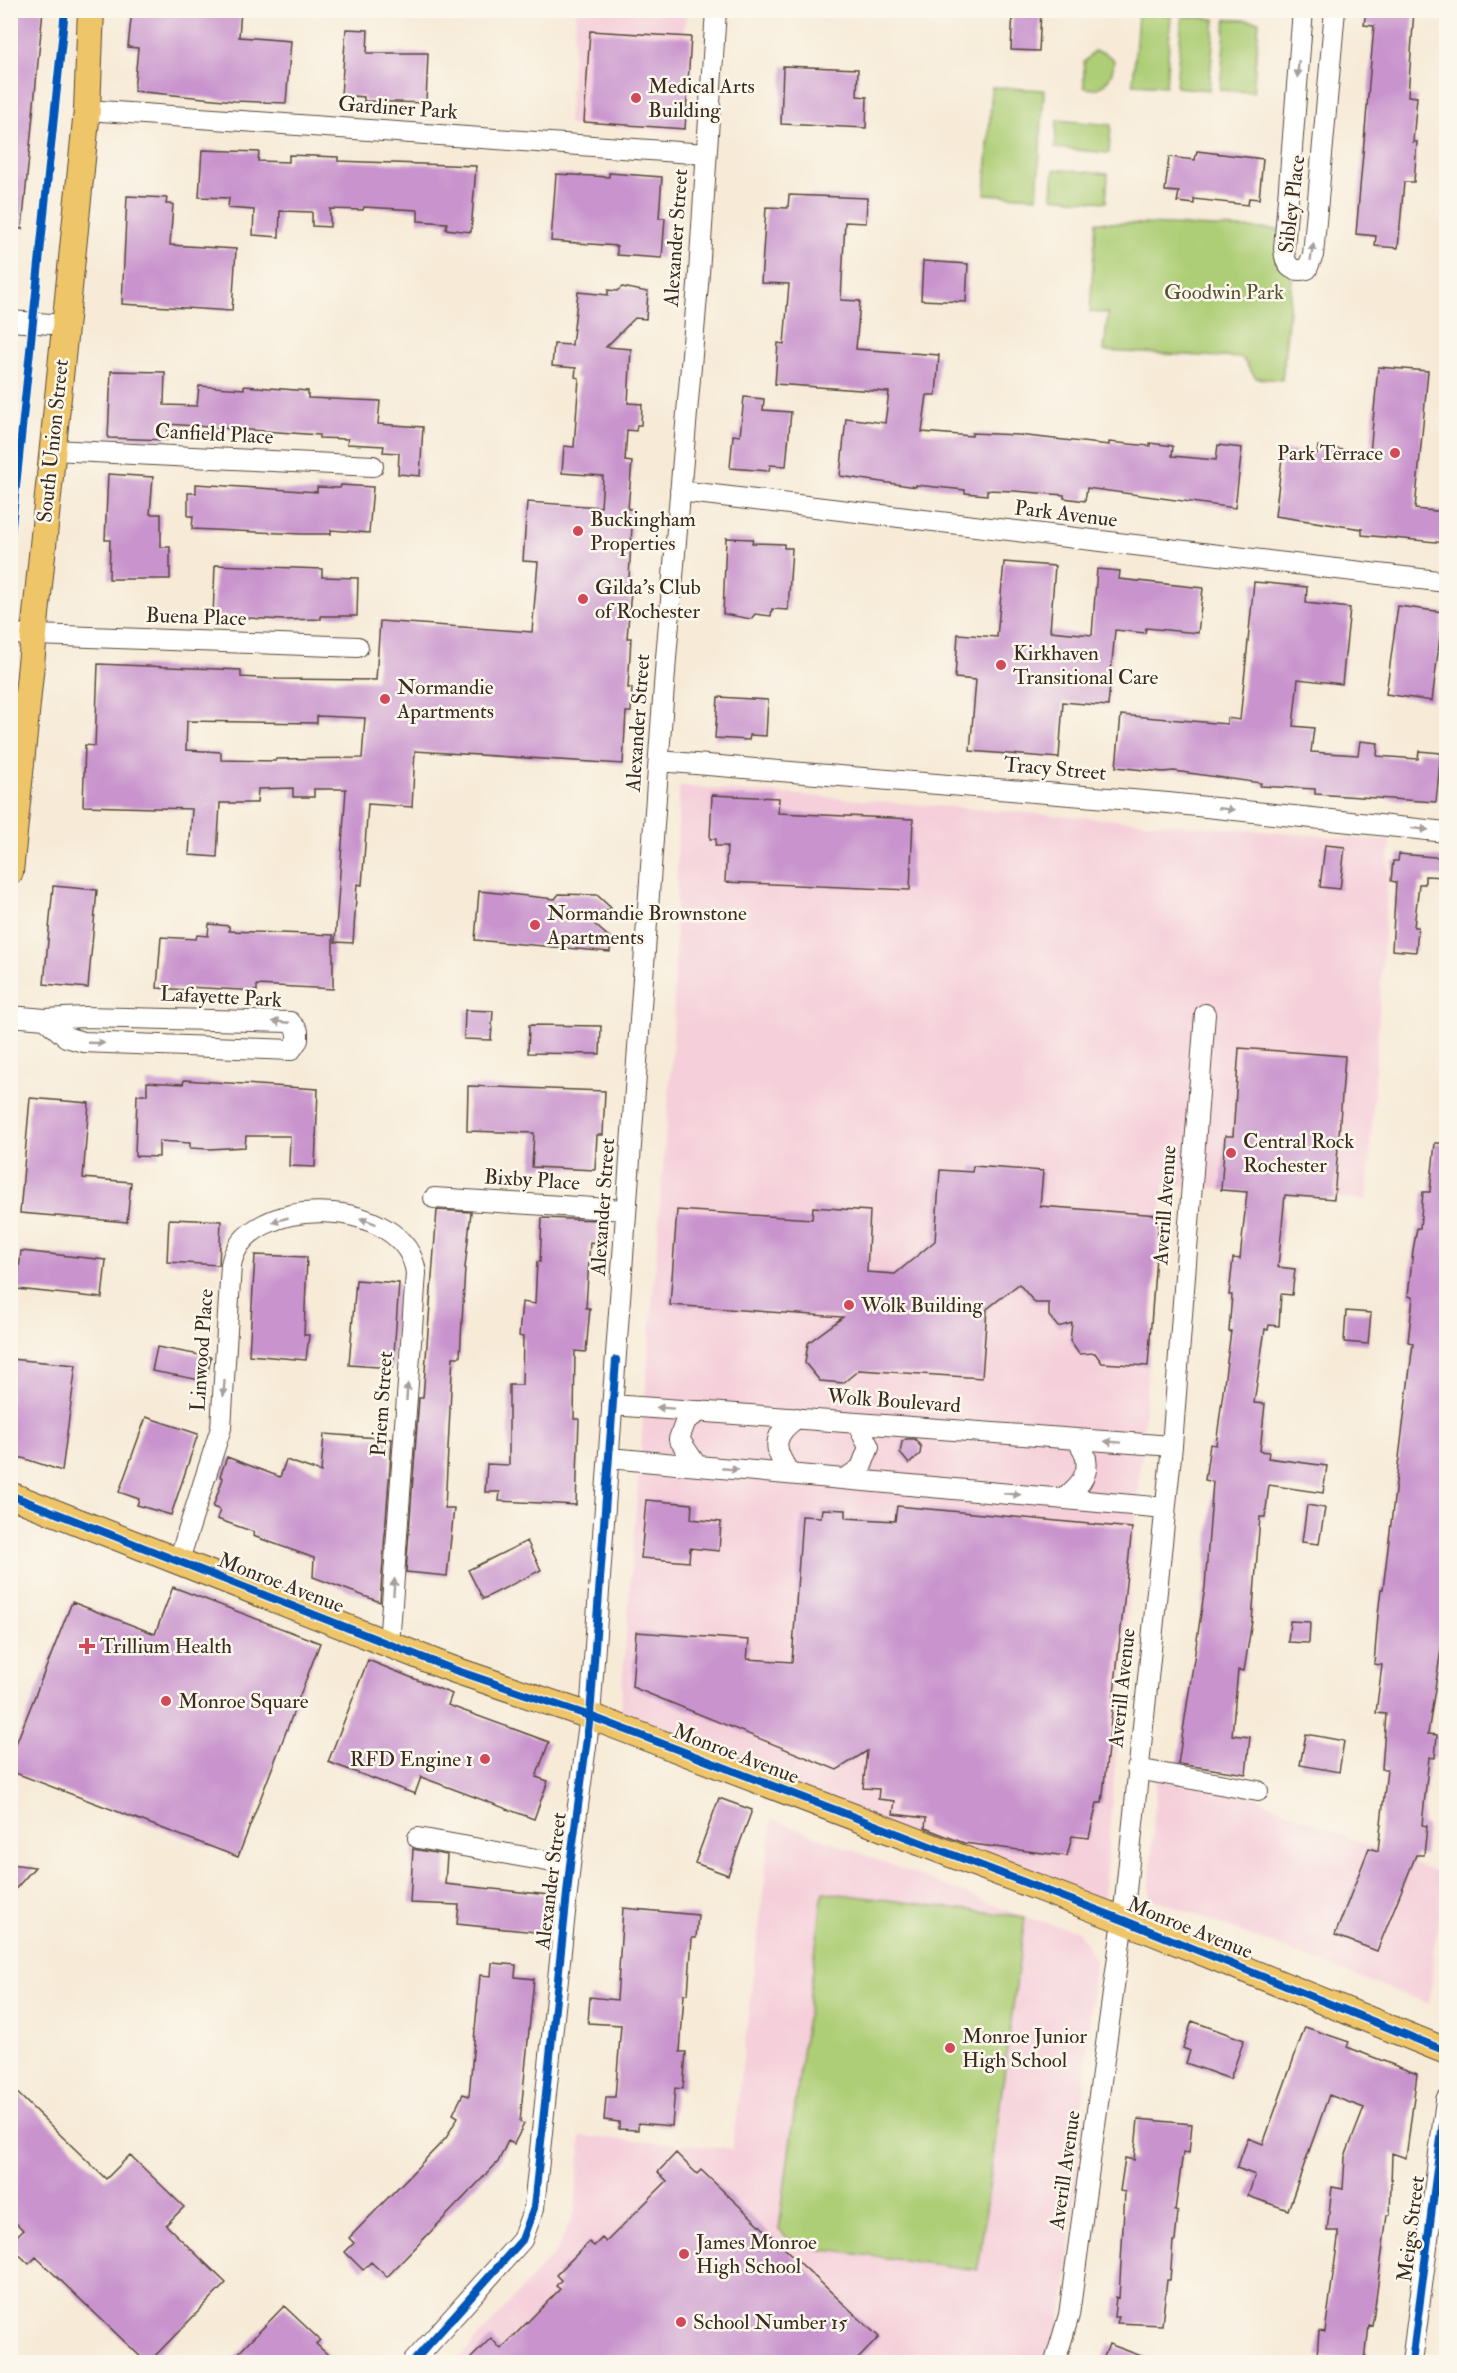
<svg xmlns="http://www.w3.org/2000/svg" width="1457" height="2373" font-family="'IM FELL Double Pica',serif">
<rect width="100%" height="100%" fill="#fbf7ec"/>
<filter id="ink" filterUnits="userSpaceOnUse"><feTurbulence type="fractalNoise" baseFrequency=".0167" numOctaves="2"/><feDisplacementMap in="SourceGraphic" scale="12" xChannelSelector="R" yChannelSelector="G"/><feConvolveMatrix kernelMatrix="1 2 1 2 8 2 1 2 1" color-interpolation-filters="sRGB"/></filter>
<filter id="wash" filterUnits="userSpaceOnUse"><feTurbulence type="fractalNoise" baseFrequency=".008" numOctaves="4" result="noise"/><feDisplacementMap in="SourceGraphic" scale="24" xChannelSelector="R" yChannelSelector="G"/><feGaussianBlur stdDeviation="1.35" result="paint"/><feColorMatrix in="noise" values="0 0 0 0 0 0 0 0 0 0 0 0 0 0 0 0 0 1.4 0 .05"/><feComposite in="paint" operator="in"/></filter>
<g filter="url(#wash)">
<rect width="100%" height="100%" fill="#f7ebd8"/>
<path fill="#f5cfda" d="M576 11H687L683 34 693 35 688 127 681 131 568 125Z
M679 786 1390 841 1367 1200 1164 1184 1103 1908 619 1725 673 1042Z
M1156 1780 1249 1794 1370 1847 1443 1874 1429 2004 1149 1897Z
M772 1819 1025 1917 1078 1931 1095 1960 1066 2295 1054 2344 1045 2362H456L557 2250 575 2212 581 2136 732 2149Z"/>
<path fill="#adce76" stroke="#747c4a" stroke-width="1.5" d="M1138 13 1171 15 1166 86 1133 84Z
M1182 16 1215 19 1209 90 1176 87Z
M1226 19 1259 21 1253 92 1220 90Z
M1094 51 1105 53 1114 60C1113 77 1103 94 1084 87V62Z
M992 87 1044 90 1037 197 985 194Z
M1057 120 1111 125 1109 153 1055 148Z
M1054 169 1108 174 1106 202 1052 197Z
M1096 222 1286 230 1293 269 1282 380 1256 378 1242 358 1104 351 1108 313 1090 312Z
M823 1892 1025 1917 978 2270 795 2246 779 2230Z"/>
<g id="blocks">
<path fill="#c994cd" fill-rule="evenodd" d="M10 10H43L22 229 10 228Z
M132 10H241L239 37 291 41 286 103 234 101 134 91 138 48 128 47Z
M1013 10H1041L1039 51 1011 50Z
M1366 10H1414L1408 96 1417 97 1413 142H1417L1414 182H1404L1398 248 1375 246 1376 236 1356 234 1374 26 1364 25Z
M346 29 368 30 367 53H428L426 103 364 101V97L341 95Z
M590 31 691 37 685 129 584 122Z
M783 66 858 69 857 96 867 97 866 128 781 124Z
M202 150 259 152 258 161 289 162V155L338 157V161L476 166 471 232 446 229 447 223 418 221V210L364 207 363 210 330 209V227L312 226V212L280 211 279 237 253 235 254 210 228 208 229 198 199 197Z
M1197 151 1263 159 1259 199 1249 198 1248 205 1194 199V204L1177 202 1179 192 1165 191 1169 157 1195 160Z
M609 173 662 177 659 218H665L662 258 617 255V246L551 241 556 174 609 177Z
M789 195 867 198 866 223 845 222 841 300 860 301 856 349 939 355 936 395H927L922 432 972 436V433L1018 435 1109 445V442L1150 446V443L1173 446 1172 456 1216 460 1218 445 1242 448 1235 508 1087 488 1085 501 1064 498V495L1014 491 987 490V495L965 493V490L916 485V487L840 476 846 418 885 423 889 392 775 384 778 343 784 344 789 284 761 283 766 207 788 208Z
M127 196 167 198 166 204H173L170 245 236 249 232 311 122 304Z
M923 261 968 264 966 302 921 300Z
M622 287 648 292 646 319 635 318 606 347 631 349 628 403 642 404 641 425H637L636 431 627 430 625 461 632 462 628 509H633L629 578 632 579 627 638H631L628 688H632L631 712H626L623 764 415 751 412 807 368 804 362 885 357 884 353 943 335 942 346 789H314V797H293V788L258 789 257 803H220L217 857 189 855 192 809 83 806 85 745 95 746 98 664 241 670V677L277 679 376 680 380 621 532 632 538 562 523 561 527 502 601 507 603 476 562 473 564 446 574 447 579 378 575 377 576 368 552 366 554 344 572 345 578 292 608 295V290L617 291ZM317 716 365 718 362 758 276 759V761L221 760V752L186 750 187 721 317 723Z
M1378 367 1428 371 1415 509 1446 512V543L1362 535V529L1275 516 1283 450 1317 454 1318 446 1370 454Z
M111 371 165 372 164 405 197 406 199 386 244 389V386L308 391V398L380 401 378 424 423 427 420 476 398 474 399 453 383 452 384 446 347 444 348 439 319 438V435L168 424 167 440 108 438Z
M744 397 764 399 763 410 791 412 786 466 770 465 769 471 730 468 733 435 740 436Z
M108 474 153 477 150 514H161V547H170V579H109L110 540H105Z
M196 484 317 492V487L340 488 341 485 373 487 369 533 331 530V534H302L192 529 193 516H188V493H196Z
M726 538 753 539 752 543 784 544V548H792L788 610 772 609 771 616 755 614 751 619 723 614Z
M1004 562 1055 566 1050 631 1092 635 1097 569 1120 571 1119 579 1203 588 1198 633 1146 628 1145 633 1115 630 1108 706 1063 702 1059 758 970 751 976 680 955 678 958 634 997 637Z
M215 565 322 569V577L358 578 357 616H321V619L283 620 213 616Z
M1254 582 1307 587 1306 603 1350 608 1342 684 1298 679 1293 726 1314 728 1311 752 1358 755 1360 741 1378 743 1377 756 1418 759 1419 751 1441 753 1436 802 1315 794V789L1260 786 1261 783 1174 771 1163 772 1116 767 1121 715 1227 724V718L1240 720Z
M1398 606 1443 612 1432 701 1386 694Z
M718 697 768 700 766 736 750 735 749 740 715 738Z
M712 795 779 798 778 813 913 819 910 890 725 882 727 846H715L716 839H710Z
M1325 845 1345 847 1340 889 1320 887Z
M1399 854 1446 858V877L1425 876V884H1419L1414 927H1418L1416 952 1392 950 1396 882 1391 881 1393 861H1398Z
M53 886 97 890 88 988 44 984Z
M479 891 555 899 559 894 597 895 611 908 591 921 611 939 610 952 475 940Z
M209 924 229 926V931L333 935V989L257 985V991L188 987V990L157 988 161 937 196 939 197 935 208 936Z
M465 1010 493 1011 491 1040 464 1039Z
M529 1025 601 1026 600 1054 528 1053Z
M1239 1048 1345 1056 1334 1199 1285 1195 1278 1267 1295 1269 1292 1295 1281 1294 1279 1326 1269 1325 1268 1330 1265 1329 1254 1403 1265 1404 1260 1451 1269 1452 1268 1458 1327 1466 1323 1493 1269 1485 1265 1517H1260L1252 1621 1244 1671 1238 1670 1232 1735 1250 1737 1246 1774 1178 1764 1205 1587 1213 1482 1205 1480 1210 1444 1216 1445 1231 1331H1229L1232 1295H1229L1233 1258 1240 1259 1247 1192 1221 1190 1225 1136H1233Z
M184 1080 318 1089 315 1167 289 1166 290 1136H246L245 1147 209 1149 190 1148V1143L159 1141V1157L135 1156 137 1095H147V1082L183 1084Z
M468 1086 605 1091 603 1135H597L595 1170 532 1167 534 1133 467 1131Z
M30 1098 89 1103 83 1178 131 1182 127 1222 20 1213Z
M1435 1143H1446V1617L1428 1734 1437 1735 1435 1758 1429 1757 1422 1825 1427 1826 1424 1855H1416L1377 1951 1335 1935 1369 1848 1378 1851 1387 1769H1382L1386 1714 1376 1713 1382 1665 1374 1664 1378 1615 1381 1589H1383L1413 1343 1408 1342 1413 1297 1408 1296 1413 1250 1417 1228H1420L1423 1192H1430Z
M973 1166 1043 1171 1040 1206 1159 1215 1148 1366 1102 1363 1095 1353 1079 1354 1070 1341 1072 1323 1058 1327 1049 1316V1303H1035L1019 1284 987 1309 982 1378 859 1370 843 1383 820 1381 805 1363 808 1343 843 1317 670 1305 677 1210 812 1219 813 1207 870 1211 867 1272 895 1274 935 1241 940 1170 972 1172Z
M437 1210 471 1212 465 1268 460 1357H453L451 1390 445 1508H454L447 1576 406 1572 419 1398H423Z
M542 1218 598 1220 597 1243 590 1242 586 1308H590L586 1352 575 1351 574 1419H579L576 1505 499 1501 500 1492H485L487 1464 509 1465V1385H522L523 1337 519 1336 522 1302 535 1304 537 1262H540Z
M169 1219 221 1221 219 1265 167 1262Z
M21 1251 106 1260 102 1298 17 1289Z
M255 1255 307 1257 304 1335H309L306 1360 249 1355Z
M356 1280 399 1283 393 1368 349 1365Z
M1346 1311 1371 1313 1368 1344 1344 1342Z
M157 1347 211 1357 206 1381 152 1371Z
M10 1359 76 1365 62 1471 10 1454Z
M146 1417 198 1434 171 1515 137 1505 139 1499 119 1492Z
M324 1434 392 1439 380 1602 313 1577 314 1558 253 1536 254 1532 217 1519 220 1510 213 1507 223 1478 220 1476 227 1457 280 1477 286 1460 321 1472Z
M906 1439H915L921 1447 920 1454 909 1464 900 1453 902 1442Z
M646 1500 692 1504 691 1519 721 1522 719 1551 690 1548 689 1562 641 1558Z
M1307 1505 1325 1508 1319 1544 1302 1542Z
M897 1506 1132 1528 1102 1803H1097L1089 1838 1072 1836 1067 1856 964 1843 925 1828 926 1818 893 1814 895 1801 878 1799 879 1789 863 1788 867 1751 837 1770 632 1687 636 1632 749 1640 747 1659 792 1662 802 1516 821 1517 822 1509 846 1510V1518L895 1521Z
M527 1541 541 1570 483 1599 468 1570Z
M173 1587 320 1643 238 1857 10 1771V1759L72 1602 155 1634Z
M1290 1621 1310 1622 1309 1643 1288 1642Z
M368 1660 452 1694 448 1705 549 1742 536 1777 548 1781 534 1819 421 1777 415 1794 328 1762Z
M1306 1734 1344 1741 1339 1772 1300 1765Z
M719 1798 752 1810 728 1875 695 1863Z
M413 1849 447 1855 445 1884 549 1895 545 1933 457 1924 459 1905 410 1903Z
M10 1864 35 1867 10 1895Z
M623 1908 698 1915 696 1938H692L688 1994H684L680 2052H686L683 2089 675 2088 672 2126 638 2123V2130L619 2129V2122L604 2120 606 2097H615L621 2025 588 2023 590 1997 617 2000Z
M492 1963 516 1965 515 1977 534 1979 520 2122 524 2124 514 2144 508 2141 498 2162 387 2277 371 2262 363 2270 345 2252 354 2243 349 2238 446 2138 458 2117 453 2114 463 2094 469 2096 480 1975 491 1976Z
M1192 2021 1244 2040 1230 2079 1186 2063 1190 2051 1183 2048Z
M1305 2027 1349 2042 1347 2047 1417 2074 1406 2158 1392 2153 1390 2215H1387L1376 2299 1372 2326 1369 2325 1365 2361 1317 2356 1319 2331 1325 2332 1338 2239V2231H1327L1332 2187 1343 2189 1345 2157 1364 2108 1329 2095 1288 2210 1248 2196 1255 2175 1237 2168 1248 2138 1263 2144Z
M10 2086 106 2179 130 2155 184 2207 166 2225 226 2283 149 2362H146L36 2257 29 2264 10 2246V2242L23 2230 10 2217Z
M1138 2119 1192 2124 1189 2153 1183 2152 1175 2211 1178 2212 1175 2241H1173L1170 2280H1167L1162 2325 1117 2323 1119 2317H1114L1116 2297 1119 2298 1125 2192 1120 2191 1125 2158 1134 2160Z
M676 2153 697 2174 701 2170 879 2337 855 2362H467L491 2338 501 2349 560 2289 556 2286 561 2280 556 2275 589 2242 594 2246 602 2238 606 2242 667 2181 658 2172Z
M284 2306 320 2340 316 2344 336 2362H230Z
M1109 2344 1155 2361V2362H1102Z"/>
</g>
</g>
<g filter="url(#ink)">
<use href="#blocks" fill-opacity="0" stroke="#57473a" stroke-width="1.5"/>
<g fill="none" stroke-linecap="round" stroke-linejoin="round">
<defs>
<path id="minor" d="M1303 10 1284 249C1285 265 1290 273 1307 269L1313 255 1335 10
M87 110 706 154
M10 321 65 325
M53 450 373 466
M680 491 1446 582
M10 634 358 647
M659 761 1168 803 1446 832
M10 1016 45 1019 84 1017 290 1022 298 1031V1040L291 1050 83 1042 66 1037 45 1019
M434 1198 626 1210
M612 1405 1172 1446
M609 1458 1165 1508
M697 1466 679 1439 686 1420 701 1411
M790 1474C773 1449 771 1436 797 1418
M845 1479 861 1468 869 1447 857 1423
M1063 1498C1087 1483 1095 1462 1076 1439
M178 1563 221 1428 231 1265C244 1192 406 1195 416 1273L389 1645
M1137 1769 1258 1791
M418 1838 570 1865
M413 2362 522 2240 534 2208 570 1865 590 1716 666 658 699 273 716 10
M1055 2362 1069 2315 1123 1920 1172 1446 1205 1014
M1412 2362 1446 2100"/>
<path id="major" d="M10 872 87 110 91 10
M10 1495 452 1669 590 1716 1123 1920 1446 2051"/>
</defs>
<use href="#minor" stroke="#57473a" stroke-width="22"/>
<use href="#major" stroke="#57473a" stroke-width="28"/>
<use href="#minor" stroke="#fff" stroke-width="20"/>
<use href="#major" stroke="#eec569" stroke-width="26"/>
<defs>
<path id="cycleway" d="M10 545 65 10
M10 1495 452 1669 590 1716 1123 1920 1446 2051
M413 2362 522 2240 534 2208 570 1865 590 1716 616 1360
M1412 2362 1446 2100"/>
</defs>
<use href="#cycleway" stroke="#fbf7ec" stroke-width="11"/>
<use href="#cycleway" stroke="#0057b8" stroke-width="8"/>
</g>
<defs><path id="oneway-solid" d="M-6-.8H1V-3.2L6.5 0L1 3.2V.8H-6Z" transform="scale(1.5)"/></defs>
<g fill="#a79f9a">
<use href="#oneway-solid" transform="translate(1298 69) rotate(95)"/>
<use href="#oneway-solid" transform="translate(1312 252) rotate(-80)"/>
<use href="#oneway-solid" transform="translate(1226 809) rotate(6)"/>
<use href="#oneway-solid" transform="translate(1420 829) rotate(6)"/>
<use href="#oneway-solid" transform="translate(281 1022) rotate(-175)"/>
<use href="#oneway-solid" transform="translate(96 1043) rotate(2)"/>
<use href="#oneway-solid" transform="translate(280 1220) rotate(164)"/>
<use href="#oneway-solid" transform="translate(368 1221) rotate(-160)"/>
<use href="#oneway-solid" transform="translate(224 1388) rotate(94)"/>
<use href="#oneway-solid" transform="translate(407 1392) rotate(-86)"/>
<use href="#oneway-solid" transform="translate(665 1408) rotate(-176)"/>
<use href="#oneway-solid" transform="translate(1113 1442) rotate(-176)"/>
<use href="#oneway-solid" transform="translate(730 1469) rotate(5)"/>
<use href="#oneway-solid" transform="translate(1012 1494) rotate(5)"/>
<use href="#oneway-solid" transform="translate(394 1587) rotate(-86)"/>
</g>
</g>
<g fill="#d1495b" stroke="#fbf7ec" stroke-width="2">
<circle cx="636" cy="98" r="6"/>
<circle cx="1395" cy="453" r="6"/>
<circle cx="578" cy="531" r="6"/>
<circle cx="583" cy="599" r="6"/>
<circle cx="1001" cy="665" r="6"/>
<circle cx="385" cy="699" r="6"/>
<circle cx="535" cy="925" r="6"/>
<circle cx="1231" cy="1153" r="6"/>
<circle cx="849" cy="1305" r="6"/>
<path d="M84 1637h6v6h6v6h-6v6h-6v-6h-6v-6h6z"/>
<circle cx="166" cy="1701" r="6"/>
<circle cx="485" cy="1759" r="6"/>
<circle cx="950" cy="2048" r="6"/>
<circle cx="684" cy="2254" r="6"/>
<circle cx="681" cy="2322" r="6"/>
</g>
<g text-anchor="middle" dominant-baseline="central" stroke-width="5" stroke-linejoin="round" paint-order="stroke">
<g font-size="21" fill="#3b2a1e" stroke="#fbf7ec" text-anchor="start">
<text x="648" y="86">Medical Arts<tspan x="648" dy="24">Building</tspan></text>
<text x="1383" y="453" text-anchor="end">Park Terrace</text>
<text x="590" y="519">Buckingham<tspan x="590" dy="24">Properties</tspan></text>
<text x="595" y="587">Gilda's Club<tspan x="595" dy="24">of Rochester</tspan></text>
<text x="1013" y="653">Kirkhaven<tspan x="1013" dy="24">Transitional Care</tspan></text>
<text x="397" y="687">Normandie<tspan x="397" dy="24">Apartments</tspan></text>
<text x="547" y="913">Normandie Brownstone<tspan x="547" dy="24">Apartments</tspan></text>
<text x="1243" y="1141">Central Rock<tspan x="1243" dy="24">Rochester</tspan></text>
<text x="861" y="1305">Wolk Building</text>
<text x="100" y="1646">Trillium Health</text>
<text x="178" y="1701">Monroe Square</text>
<text x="473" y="1759" text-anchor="end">RFD Engine 1</text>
<text x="962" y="2036">Monroe Junior<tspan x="962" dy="24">High School</tspan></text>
<text x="696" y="2242">James Monroe<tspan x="696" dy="24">High School</tspan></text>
<text x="693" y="2322">School Number 15</text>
</g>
<g font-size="21" fill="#3b2a1e" stroke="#fbf7ec">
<text transform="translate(398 108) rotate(4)">Gardiner Park</text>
<text transform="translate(1292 204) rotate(-83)">Sibley Place</text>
<text transform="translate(676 238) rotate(-86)">Alexander Street</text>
<text transform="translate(214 434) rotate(3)">Canfield Place</text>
<text transform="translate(53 441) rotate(-84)">South Union Street</text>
<text transform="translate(1066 514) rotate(7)">Park Avenue</text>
<text transform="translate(196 617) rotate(2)">Buena Place</text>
<text transform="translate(638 723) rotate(-86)">Alexander Street</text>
<text transform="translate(1055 769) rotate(5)">Tracy Street</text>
<text transform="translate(221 997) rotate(3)">Lafayette Park</text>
<text transform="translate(532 1180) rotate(4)">Bixby Place</text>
<text transform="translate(1165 1205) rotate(-86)">Averill Avenue</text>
<text transform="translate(603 1207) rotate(-86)">Alexander Street</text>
<text transform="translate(202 1350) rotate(-86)">Linwood Place</text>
<text transform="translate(894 1401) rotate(4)">Wolk Boulevard</text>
<text transform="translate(382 1404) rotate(-86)">Priem Street</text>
<text transform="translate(281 1583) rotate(21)">Monroe Avenue</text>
<text transform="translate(1122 1688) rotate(-84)">Averill Avenue</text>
<text transform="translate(736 1754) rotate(21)">Monroe Avenue</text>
<text transform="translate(551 1881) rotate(-83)">Alexander Street</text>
<text transform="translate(1190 1928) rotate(22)">Monroe Avenue</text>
<text transform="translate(1065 2170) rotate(-82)">Averill Avenue</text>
<text transform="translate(1411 2229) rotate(-83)">Meigs Street</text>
</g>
<g font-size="21" fill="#585334" stroke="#fbf7ec">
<text x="1224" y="292">Goodwin Park</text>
</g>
</g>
<rect width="1457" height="2373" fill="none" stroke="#fbf7ec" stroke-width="36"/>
</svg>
